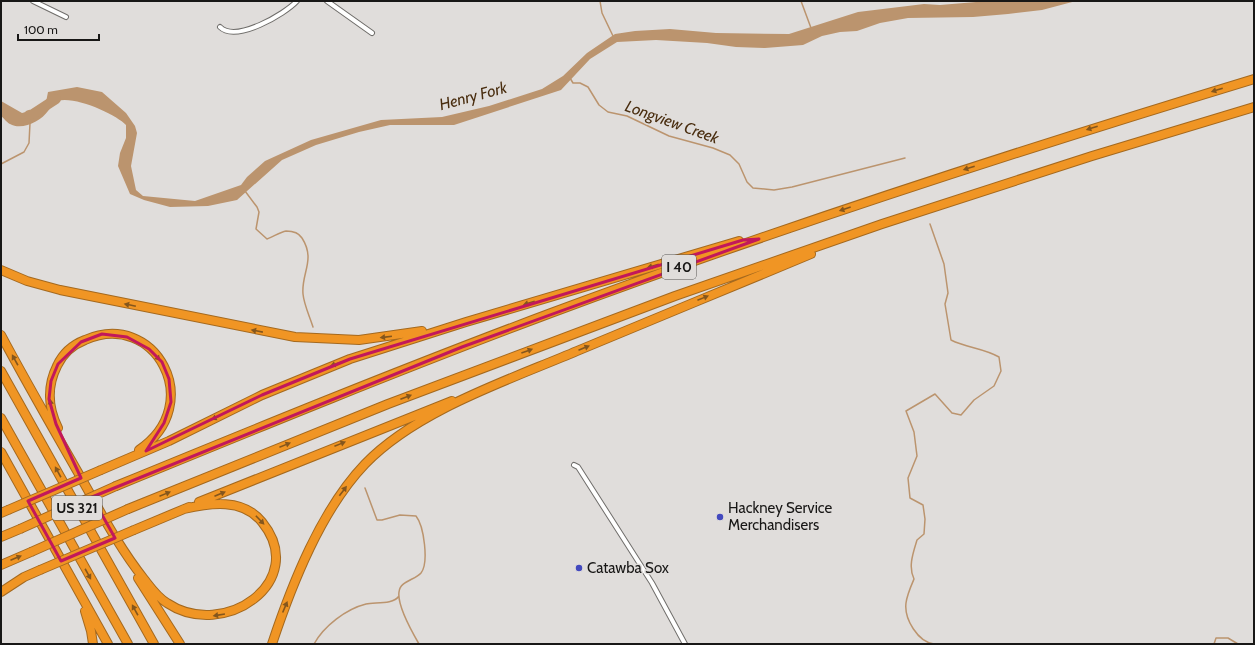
<svg xmlns="http://www.w3.org/2000/svg" width="1255" height="645" font-family="Cabin,sans-serif">
<rect width="100%" height="100%" fill="#e0dddb"/>
<path fill="#bb946e" d="M988 1H1076L1042 10 1008 14 973 17 908 18 880 23 857 31 840 32 822 36 803 45 765 48 736 47 707 43 656 40 617 42 590 59 561 90 454 125H390L359 132 316 145 282 160 237 200 208 206 170 207 144 200 130 194 118 166 120 153 126 138V125C116 114 68 92 53 103 51 105 50 109 48 111 41 121 22 131 10 124 7 123 4 118 1 116V101L22 113 45 107 48 92 77 87 102 92 126 113 135 126 137 133 131 166 136 190 143 196 195 201 241 185 247 177 265 161 311 140 381 120 442 117 489 106 542 89 563 76 587 53 615 34 635 31 670 29 716 33 789 34 858 12 924 4 940 5Z"/>
<g fill="none" stroke-linecap="round" stroke-linejoin="round">
<path stroke="#bb946e" stroke-width="1.5" d="M600 1 602 13 613 36
M801 1 811 28
M570 78 573 83H580L588 87 599 105 608 112 627 116 669 136 713 148 730 155 739 164 747 182 753 188 774 190 792 187 905 158
M1 164 24 152 29 143 30 123
M245 191 257 207 259 212 256 229 267 239C273 237 280 232 286 231 292 231 299 233 302 238 316 260 301 273 303 294 304 305 310 317 313 327
M930 224 944 264 948 293 945 304 951 340C967 348 983 348 999 357L1001 371 994 386 974 400 961 415 952 413 935 394 906 411 914 432 917 456 908 478 910 498 923 505 925 519 924 534 917 540C913 553 908 567 914 579 911 586 907 595 906 603 904 619 918 642 934 644
M365 488 377 520H382L400 515 416 516C424 526 429 563 421 573 415 580 400 581 399 592 397 606 412 632 419 644
M314 644C324 626 346 609 366 604 375 602 393 605 399 596
M1214 644 1216 638H1228L1238 644"/>
<path stroke="#bb946e" stroke-width="10" d="M29 115 33 114 56 99"/>
<defs>
<path id="minor" d="M33 1 66 17
M327 1 372 33
M220 27C236 43 285 14 297 1
M574 465 578 467 652 583 685 644"/>
<path id="motorway" d="M1 270 27 281 60 290 295 337 359 340 422 331
M1 335C25 380 51 425 76 469 98 507 117 545 144 579 151 588 157 597 167 603 224 641 310 581 262 522 243 498 210 503 184 509
M1 371 154 644
M1 418 128 644
M58 428C48 408 47 386 57 366 62 355 72 345 85 340 155 309 207 404 139 450
M1 452 108 644
M101 470 169 441 262 395 350 359 466 322 739 241
M116 486C260 427 404 368 551 313 782 227 1017 151 1254 79
M199 502 452 401
M128 509 388 404 675 296 882 224 1092 156 1254 107
M1 513 8 510
M134 530 189 507
M1 537 20 529
M1 565 31 552
M138 578 180 644
M1 592 24 577 40 570
M85 611 91 631 93 644
M272 644C292 584 321 510 365 464 417 410 509 380 577 351 655 319 733 286 811 254"/>
</defs>
<use href="#minor" stroke="#706e6b" stroke-width="6"/>
<use href="#motorway" stroke="#a4691f" stroke-width="10"/>
<use href="#minor" stroke="#fff" stroke-width="4"/>
<use href="#motorway" stroke="#f09524" stroke-width="8"/>
<defs>
<path id="motorway-bridge" d="M8 510 101 470
M20 529 116 486
M31 552 128 509
M40 570 134 530"/>
</defs>
<use href="#motorway-bridge" stroke="#a4691f" stroke-width="10" stroke-linecap="butt"/>
<use href="#motorway-bridge" stroke="#f09524" stroke-width="8"/>
</g>
<defs><path id="oneway-solid" d="M-6-.8H1V-3.2L6.5 0L1 3.2V.8H-6Z"/></defs>
<g fill="#84561d">
<use href="#oneway-solid" transform="translate(1217 90) rotate(163)"/>
<use href="#oneway-solid" transform="translate(1092 128) rotate(162)"/>
<use href="#oneway-solid" transform="translate(969 168) rotate(162)"/>
<use href="#oneway-solid" transform="translate(845 209) rotate(161)"/>
<use href="#oneway-solid" transform="translate(653 266) rotate(164)"/>
<use href="#oneway-solid" transform="translate(703 298) rotate(-22)"/>
<use href="#oneway-solid" transform="translate(529 303) rotate(163)"/>
<use href="#oneway-solid" transform="translate(130 305) rotate(-168)"/>
<use href="#oneway-solid" transform="translate(257 331) rotate(-169)"/>
<use href="#oneway-solid" transform="translate(386 337) rotate(173)"/>
<use href="#oneway-solid" transform="translate(584 348) rotate(-23)"/>
<use href="#oneway-solid" transform="translate(527 351) rotate(-20)"/>
<use href="#oneway-solid" transform="translate(156 356) rotate(48)"/>
<use href="#oneway-solid" transform="translate(15 360) rotate(-119)"/>
<use href="#oneway-solid" transform="translate(336 364) rotate(160)"/>
<use href="#oneway-solid" transform="translate(406 397) rotate(-21)"/>
<use href="#oneway-solid" transform="translate(51 405) rotate(-100)"/>
<use href="#oneway-solid" transform="translate(217 417) rotate(154)"/>
<use href="#oneway-solid" transform="translate(340 444) rotate(-22)"/>
<use href="#oneway-solid" transform="translate(285 445) rotate(-22)"/>
<use href="#oneway-solid" transform="translate(58 472) rotate(-119)"/>
<use href="#oneway-solid" transform="translate(343 491) rotate(-53)"/>
<use href="#oneway-solid" transform="translate(165 494) rotate(-22)"/>
<use href="#oneway-solid" transform="translate(220 494) rotate(-23)"/>
<use href="#oneway-solid" transform="translate(260 520) rotate(46)"/>
<use href="#oneway-solid" transform="translate(16 558) rotate(-23)"/>
<use href="#oneway-solid" transform="translate(88 574) rotate(61)"/>
<use href="#oneway-solid" transform="translate(285 607) rotate(-67)"/>
<use href="#oneway-solid" transform="translate(135 610) rotate(-119)"/>
<use href="#oneway-solid" transform="translate(219 615) rotate(171)"/>
</g>
<path fill="none" stroke="#c2185b" stroke-width="3" stroke-linejoin="round" d="M759 239 462 347 92 497 115 538 61 561 28 501 81 478 56 424 49 399 51 381 58 364 81 342 102 334 127 337 149 349 162 362 169 379 171 402 164 423 146 451 262 395 350 359 743 240Z"/>
<g fill="#4349be" stroke="#e0dddb" stroke-width="1.5">
<circle cx="720" cy="517" r="4"/>
<circle cx="579" cy="568" r="4"/>
</g>
<g text-anchor="middle" dominant-baseline="central" stroke-width="3" stroke-linejoin="round" paint-order="stroke">
<g fill="#e0dddb" stroke="#545251" stroke-width="1">
<rect x="662" y="255" width="34" height="24" rx="3"/>
<rect x="52" y="496" width="50" height="24" rx="3"/>
</g>
<g font-size="14" font-weight="bold" fill="#181716">
<text x="679" y="267">I 40</text>
<text x="77" y="508">US 321</text>
</g>
<g font-size="15" fill="#181716" stroke="#e0dddb" text-anchor="start">
<text x="728" y="508">Hackney Service<tspan x="728" dy="17">Merchandisers</tspan></text>
<text x="587" y="568">Catawba Sox</text>
</g>
<g font-size="16" font-style="italic" fill="#492d0f" stroke="#e0dddb">
<text transform="translate(473 96) rotate(-15)">Henry Fork</text>
<text transform="translate(672 122) rotate(20)">Longview Creek</text>
</g>
</g>
<rect width="1255" height="645" fill="none" stroke="#181716" stroke-width="4"/>
<path d="M18 34v6h81v-6" fill="none" stroke="#181716" stroke-width="2"/>
<text x="24" y="34" font-size="12" fill="#181716" stroke="#e0dddb" stroke-width="3" paint-order="stroke">100 m</text>
</svg>
